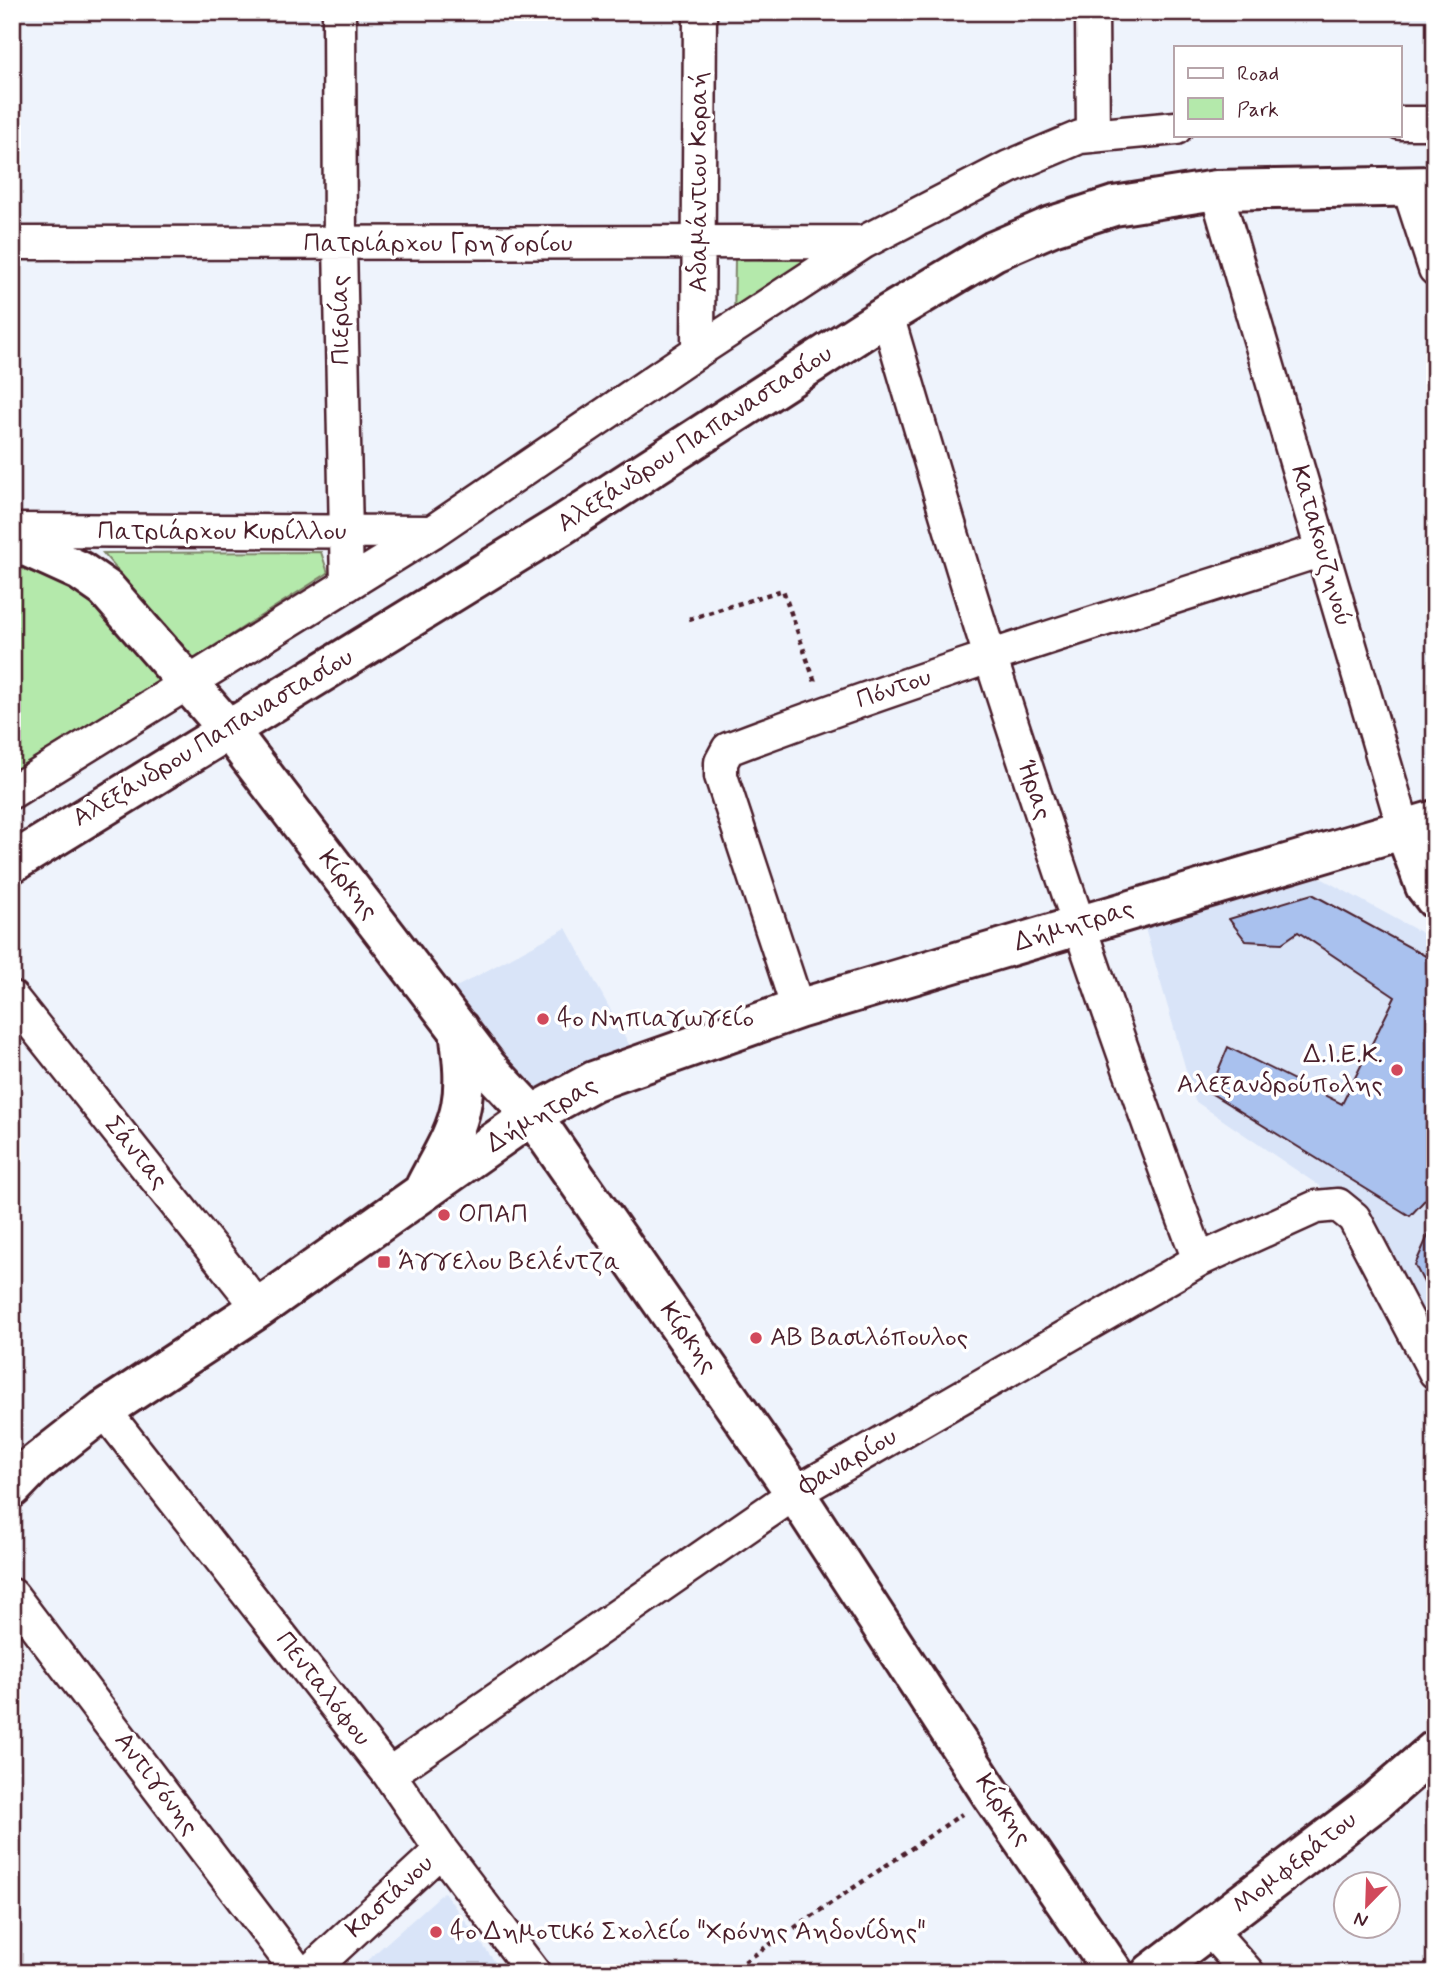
<svg xmlns="http://www.w3.org/2000/svg" width="1447" height="1985" font-family="Mynerve,sans-serif">
<rect width="100%" height="100%" fill="#eef3fc"/>
<filter id="ink" filterUnits="userSpaceOnUse"><feTurbulence type="fractalNoise" baseFrequency=".0143" numOctaves="2"/><feDisplacementMap in="SourceGraphic" scale="14" xChannelSelector="R" yChannelSelector="G"/><feConvolveMatrix kernelMatrix="1 2 1 2 8 2 1 2 1" color-interpolation-filters="sRGB"/></filter>
<g filter="url(#ink)">
<path fill="#d9e4f8" d="M1317 876 1435 940V1335L1378 1226 1195 1101 1144 925Z
M566 928 630 1046 534 1097 449 991Z
M444 1892 503 1973H353Z"/>
<path fill="#b4e9ab" stroke="#7f846b" stroke-width="2" d="M735 259 821 260 734 328Z
M321 552 328 573 192 660 103 553Z
M19 567 79 591 97 604 165 678 12 776V568Z"/>
<path fill="#a9c1ee" stroke="#4a1f2b" stroke-width="2" d="M1312 894 1435 961V1189L1410 1216 1209 1092 1228 1047 1342 1104 1395 997 1298 932 1282 943 1246 941 1229 919Z
M1435 1220V1304L1415 1265Z"/>
<g fill="none" stroke-linecap="round" stroke-linejoin="round">
<defs>
<path id="minor" d="M339 12 340 244 347 585
M1092 12 1093 136
M1400 123H1435
M1408 186 1435 269
M1216 190 1404 829
M12 243 864 242
M887 315C921 429 954 545 991 659 1056 861 1124 1061 1199 1260
M698 351 700 12
M12 530 432 532
M12 792 432 532 698 351 864 242 1009 167 1080 137 1176 128
M12 998 259 1308
M798 1009 721 776V762L728 749C923 675 1123 614 1322 550
M104 1410 389 1774 441 1850 534 1973
M12 1595 299 1973
M389 1774 795 1493 1199 1260 1316 1207 1338 1205 1354 1218 1435 1372
M1209 1929 1248 1973
M308 1973 441 1850"/>
<path id="tertiary" d="M12 540 80 571 106 589 228 729 488 1068 532 1115 795 1493 991 1794 1114 1973
M1404 829 1425 886 1435 899
M12 863 562 525 887 315 994 251 1052 226 1114 206 1216 190 1435 186
M425 1187C438 1161 456 1134 461 1106 466 1081 462 1055 459 1029
M12 1488 34 1465 104 1410 259 1308 532 1115 594 1081 798 1009 1435 820
M1151 1973 1375 1802 1435 1750"/>
</defs>
<use href="#minor" stroke="#4a1f2b" stroke-width="37"/>
<use href="#tertiary" stroke="#4a1f2b" stroke-width="44"/>
<path stroke="#4a1f2b" stroke-width="4.5" stroke-dasharray="5 5" stroke-linecap="butt" d="M689 619 783 590 816 685
M728 1973 962 1814"/>
<use href="#minor" stroke="#fff" stroke-width="32"/>
<use href="#tertiary" stroke="#fff" stroke-width="38"/>
</g>
</g>
<g fill="#d1495b" stroke="#fff" stroke-width="2.5">
<circle cx="543" cy="1019" r="7"/>
<circle cx="1397" cy="1070" r="7"/>
<circle cx="444" cy="1215" r="7"/>
<rect x="377" y="1255" width="14" height="14" rx="3.5"/>
<circle cx="756" cy="1338" r="7"/>
<circle cx="436" cy="1932" r="7"/>
</g>
<g text-anchor="middle" dominant-baseline="central" stroke-width="7" stroke-linejoin="round" paint-order="stroke">
<g font-size="26" fill="#4a1f2b" stroke="#fff">
<text transform="translate(699 182) rotate(-90)">Αδαμάντιου Κοραή</text>
<text x="438" y="244">Πατριάρχου Γρηγορίου</text>
<text transform="translate(341 320) rotate(-91)">Πιερίας</text>
<text transform="translate(695 439) rotate(-33)">Αλεξάνδρου Παπαναστασίου</text>
<text x="222" y="532">Πατριάρχου Κυρίλλου</text>
<text transform="translate(1321 546) rotate(74)">Κατακουζηνού</text>
<text transform="translate(894 689) rotate(-19)">Πόντου</text>
<text transform="translate(213 738) rotate(-31)">Αλεξάνδρου Παπαναστασίου</text>
<text transform="translate(1034 790) rotate(72)">Ήρας</text>
<text transform="translate(348 885) rotate(52)">Κίρκης</text>
<text transform="translate(1074 926) rotate(-17)">Δήμητρας</text>
<text transform="translate(542 1115) rotate(-31)">Δήμητρας</text>
<text transform="translate(136 1153) rotate(51)">Σάντας</text>
<text transform="translate(688 1338) rotate(55)">Κίρκης</text>
<text transform="translate(848 1462) rotate(-30)">Φαναρίου</text>
<text transform="translate(323 1689) rotate(52)">Πενταλόφου</text>
<text transform="translate(156 1784) rotate(53)">Αντιγόνης</text>
<text transform="translate(1003 1810) rotate(56)">Κίρκης</text>
<text transform="translate(1295 1863) rotate(-38)">Μομφεράτου</text>
<text transform="translate(390 1897) rotate(-43)">Καστάνου</text>
</g>
<g font-size="26" fill="#4a1f2b" stroke="#fff" text-anchor="start">
<text x="557" y="1019">4ο Νηπιαγωγείο</text>
<text x="1383" y="1055" text-anchor="end">Δ.Ι.Ε.Κ.<tspan x="1383" dy="30">Αλεξανδρούπολης</tspan></text>
<text x="458" y="1215">ΟΠΑΠ</text>
<text x="398" y="1262">Άγγελου Βελέντζα</text>
<text x="770" y="1338">ΑΒ Βασιλόπουλος</text>
<text x="450" y="1932">4ο Δημοτικό Σχολείο "Χρόνης Αηδονίδης"</text>
</g>
</g>
<rect width="1447" height="1985" fill="none" stroke="#fff" stroke-width="42"/>
<rect x="21" y="21" width="1405" height="1943" fill="none" stroke="#4a1f2b" stroke-width="2.5" filter="url(#ink)"/>
<rect x="1174" y="46" width="228" height="91" fill="#ffffff" stroke="#b7a5aa" stroke-width="2"/>
<rect x="1188" y="68" width="35" height="10" fill="#ffffff" stroke="#b7a5aa" stroke-width="2"/>
<text x="1237" y="80" font-size="21" fill="#4a1f2b">Road</text>
<rect x="1188" y="98" width="35" height="21" fill="#b4e9ab" stroke="#b7a5aa" stroke-width="2"/>
<text x="1237" y="116" font-size="21" fill="#4a1f2b">Park</text>
<g transform="translate(1367 1905) rotate(203)"><circle r="33" fill="#ffffff" stroke="#b7a5aa" stroke-width="2"/>
<path d="M0-5L12 26L0 18L-12 26Z" fill="#d1495b"/>
<text y="-10" font-size="19" font-weight="bold" text-anchor="middle" fill="#4a1f2b">N</text>
</g>
</svg>
